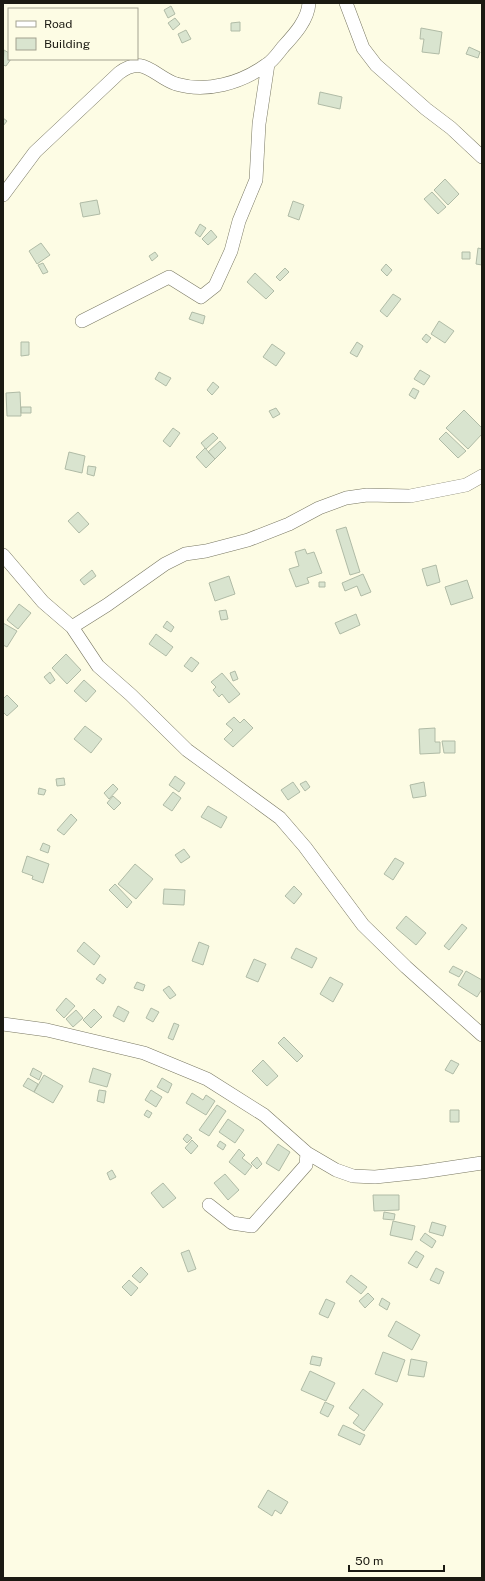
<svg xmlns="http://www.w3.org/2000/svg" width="485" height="1581" font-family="'Public Sans',sans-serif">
<rect width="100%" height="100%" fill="#fdfce4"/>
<path fill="#d9e4cf" stroke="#b0bba6" d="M171 6 175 14 168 18 164 10Z
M175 18 180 24 173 30 168 23Z
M240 22V31H231V23Z
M421 28 442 32 439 54 422 52 424 39H420Z
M186 30 191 39 182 43 178 34Z
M469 47 480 52 478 58 466 54Z
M4 50 9 53V59H11L6 66 3 65Z
M320 92 342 97 340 109 318 104Z
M3 118 7 121 3 126Z
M445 179 459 194 448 205 434 190Z
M432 192 446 207 438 214 424 199Z
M97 200 100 214 83 217 80 203Z
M293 201 304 205 299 220 288 216Z
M200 224 206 228 200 237 195 233Z
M211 230 217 237 208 245 202 239Z
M41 243 50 255 37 264 29 251Z
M478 248 482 249V265L476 264Z
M155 252 158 256 152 261 149 256Z
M462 252H470V259H462Z
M43 263 48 272 43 274 38 265Z
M386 264 392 270 387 276 381 270Z
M285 268 289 272 280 281 276 277Z
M255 273 274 291 266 299 247 282Z
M393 294 401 299 387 317 380 311Z
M192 312 205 316 203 324 189 319Z
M439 321 454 331 445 343 431 334Z
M426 334 431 338 427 343 422 339Z
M21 342H29V355L21 356Z
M357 342 363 346 357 357 350 353Z
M272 344 285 353 276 366 263 357Z
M420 370 430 376 424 385 414 379Z
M159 372 171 378 166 386 155 379Z
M213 382 219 387 212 395 207 390Z
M413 388 419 391 415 399 409 395Z
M20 392 21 416H7L6 393Z
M21 407H31V413H21Z
M276 408 280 414 273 418 269 411Z
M464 410 482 428V434L468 449 446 428Z
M173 428 180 433 170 447 163 441Z
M446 432 466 451 458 458 439 439Z
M213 433 218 438 206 449 201 443Z
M220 441 226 448 215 459 208 452Z
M205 448 215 459 206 468 196 457Z
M69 452 85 456 82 473 65 469Z
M88 466 96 467 94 476 87 474Z
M78 512 89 524 79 533 68 521Z
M346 527 360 572 350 575 336 530Z
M305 549 307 554 314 552 322 573 307 578 309 583 296 587 289 569 299 566 295 552Z
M436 565 440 582 427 586 422 569Z
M92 570 96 576 84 585 80 580Z
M363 574 371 592 361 596 357 586 345 591 342 583Z
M229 576 235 594 215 601 209 583Z
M467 580 473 598 451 605 445 587Z
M319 582H325V587H319Z
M19 604 31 613 18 629 7 620Z
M226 610 228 619 221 620 219 611Z
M356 614 360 625 340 634 335 623Z
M167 621 174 627 171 632 163 627Z
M3 623 17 631 7 647 3 645Z
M156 634 173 647 166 656 149 644Z
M66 654 81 670 67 684 52 668Z
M191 657 199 663 192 672 184 666Z
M235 671 238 679 233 681 230 673Z
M50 672 55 680 50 684 44 677Z
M222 673 240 694 229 703 222 694 219 697 213 690 216 687 211 682Z
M84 680 96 691 86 702 74 691Z
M7 695 18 706 7 716 3 712V699Z
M234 717 240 723 244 719 253 728 233 747 224 739 233 730 226 724Z
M85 726 102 739 91 753 74 739Z
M435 728V742H440V753L420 754 419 729Z
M442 741H455V753H444Z
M175 776 185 783 179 792 169 785Z
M64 778 65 785 57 786 56 779Z
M306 781 310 787 305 791 300 784Z
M293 782 300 792 288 800 281 790Z
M424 782 426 796 413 798 410 785Z
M113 784 118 789 109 799 104 793Z
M39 788 46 790 44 795 38 794Z
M173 792 181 798 172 811 163 805Z
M113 796 121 803 114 810 107 803Z
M208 806 227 817 221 828 201 817Z
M71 814 77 820 64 835 57 830Z
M43 843 50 846 48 853 40 850Z
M184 849 190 857 181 863 175 855Z
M27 856 49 864 43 883 32 879 33 876 22 872Z
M395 858 404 863 393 880 384 874Z
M135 864 153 879 136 899 118 884Z
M115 884 132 902 127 908 109 890Z
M294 886 302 894 294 904 285 896Z
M164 889 185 890 184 905 163 904Z
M406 916 426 933 416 945 396 928Z
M462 924 467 928 449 950 444 946Z
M84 942 100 956 94 965 77 951Z
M199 942 209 946 203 965 192 961Z
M296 948 317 958 312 968 291 958Z
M254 959 266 964 258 982 246 977Z
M453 966 463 971 459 977 449 972Z
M466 971 482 980V989L477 997 458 985Z
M100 974 106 979 103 984 96 979Z
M330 977 343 984 333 1002 320 994Z
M137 982 145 985 143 991 134 988Z
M169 986 176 995 170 999 163 990Z
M66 998 75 1006 64 1018 56 1010Z
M118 1006 129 1012 124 1022 113 1016Z
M151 1008 159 1012 153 1022 146 1018Z
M94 1009 102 1017 91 1028 83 1020Z
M76 1010 83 1018 73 1027 66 1019Z
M174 1023 179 1025 173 1040 168 1038Z
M284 1037 303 1056 297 1062 278 1043Z
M263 1060 278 1076 267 1086 252 1071Z
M451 1060 459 1064 453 1074 445 1070Z
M33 1068 42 1073 39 1080 30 1075Z
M93 1068 111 1074 107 1087 89 1082Z
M44 1075 63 1086 53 1103 34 1092Z
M28 1078 38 1084 34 1092 23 1086Z
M162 1078 172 1084 168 1093 157 1087Z
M99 1090 106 1091 104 1103 97 1101Z
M151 1090 162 1097 156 1107 145 1100Z
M192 1093 203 1100 206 1095 215 1101 206 1115 186 1103Z
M217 1105 226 1111 209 1136 199 1130Z
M147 1110 152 1113 149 1118 144 1115Z
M450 1110H459V1122H450Z
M228 1119 244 1130 235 1143 219 1132Z
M187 1134 192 1138 187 1143 183 1139Z
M192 1140 198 1146 191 1154 185 1148Z
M220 1141 226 1145 223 1150 217 1146Z
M278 1144 290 1152 279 1171 266 1163Z
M239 1149 245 1155 242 1158 252 1166 245 1175 229 1162Z
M257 1157 262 1164 257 1169 251 1163Z
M112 1170 116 1177 110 1180 107 1173Z
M225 1174 239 1190 228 1200 214 1183Z
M163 1183 176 1198 163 1208 151 1193Z
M373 1195H399V1210L374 1211Z
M384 1212 395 1214 394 1220 383 1219Z
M393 1221 415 1226 412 1240 390 1235Z
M432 1222 446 1226 443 1236 429 1232Z
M425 1233 436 1241 432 1248 420 1240Z
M189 1250 196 1269 188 1272 181 1253Z
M416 1251 424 1256 417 1268 408 1263Z
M141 1267 148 1274 140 1283 132 1276Z
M436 1268 444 1272 439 1284 430 1280Z
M351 1275 367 1287 361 1294 346 1282Z
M129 1280 138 1288 131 1296 122 1287Z
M368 1293 374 1299 365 1308 359 1301Z
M382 1298 390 1303 387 1310 379 1305Z
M326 1299 335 1303 328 1318 319 1314Z
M396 1321 420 1335 412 1350 388 1336Z
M383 1352 405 1360 397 1382 375 1374Z
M312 1356 322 1358 320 1366 310 1364Z
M411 1359 427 1362 424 1377 408 1375Z
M310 1371 335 1383 326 1401 301 1390Z
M363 1389 383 1404 364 1431 353 1423 359 1415 349 1408Z
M325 1402 334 1406 328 1417 320 1413Z
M343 1425 365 1435 360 1445 338 1435Z
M268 1490 288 1502 281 1514 275 1510 272 1516 258 1507Z"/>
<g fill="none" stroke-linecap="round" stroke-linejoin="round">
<defs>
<path id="minor" d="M346 3 363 48 376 65 426 109 451 128 482 157
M3 195 35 152 119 73C144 54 153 76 176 84 207 93 241 83 266 65 273 61 278 53 283 47 294 35 308 20 309 3
M82 321 169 277 201 297 215 286 231 251 239 221 256 180 259 124 268 64
M3 555 43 602 72 627 98 666 131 695 187 750 280 818 305 847 363 925 406 967 482 1035
M72 627 107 605 165 564 185 554 206 551 248 540 289 524 319 508 346 498 367 495 410 496 466 485 482 476
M3 1024 47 1030 144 1053 207 1079 264 1115 307 1153 336 1170 353 1176 375 1177 422 1172 482 1163
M209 1205 232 1223 252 1226 306 1165 307 1153"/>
</defs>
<use href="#minor" stroke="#797863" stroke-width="14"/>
<use href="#minor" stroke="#fff" stroke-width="13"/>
</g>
<rect width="485" height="1581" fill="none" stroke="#1b1a12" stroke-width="8"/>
<rect x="8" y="8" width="130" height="52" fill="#fdfce4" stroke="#a3a290"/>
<rect x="16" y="21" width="20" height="6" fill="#ffffff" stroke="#a3a290"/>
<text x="44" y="28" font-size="12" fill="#1b1a12">Road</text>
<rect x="16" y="38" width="20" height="12" fill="#d9e4cf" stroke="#a3a290"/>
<text x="44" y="48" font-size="12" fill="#1b1a12">Building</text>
<path d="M349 1565v6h95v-6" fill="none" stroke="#1b1a12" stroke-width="2"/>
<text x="355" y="1565" font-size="12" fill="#1b1a12" stroke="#fdfce4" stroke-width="3" paint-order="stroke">50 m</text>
</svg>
